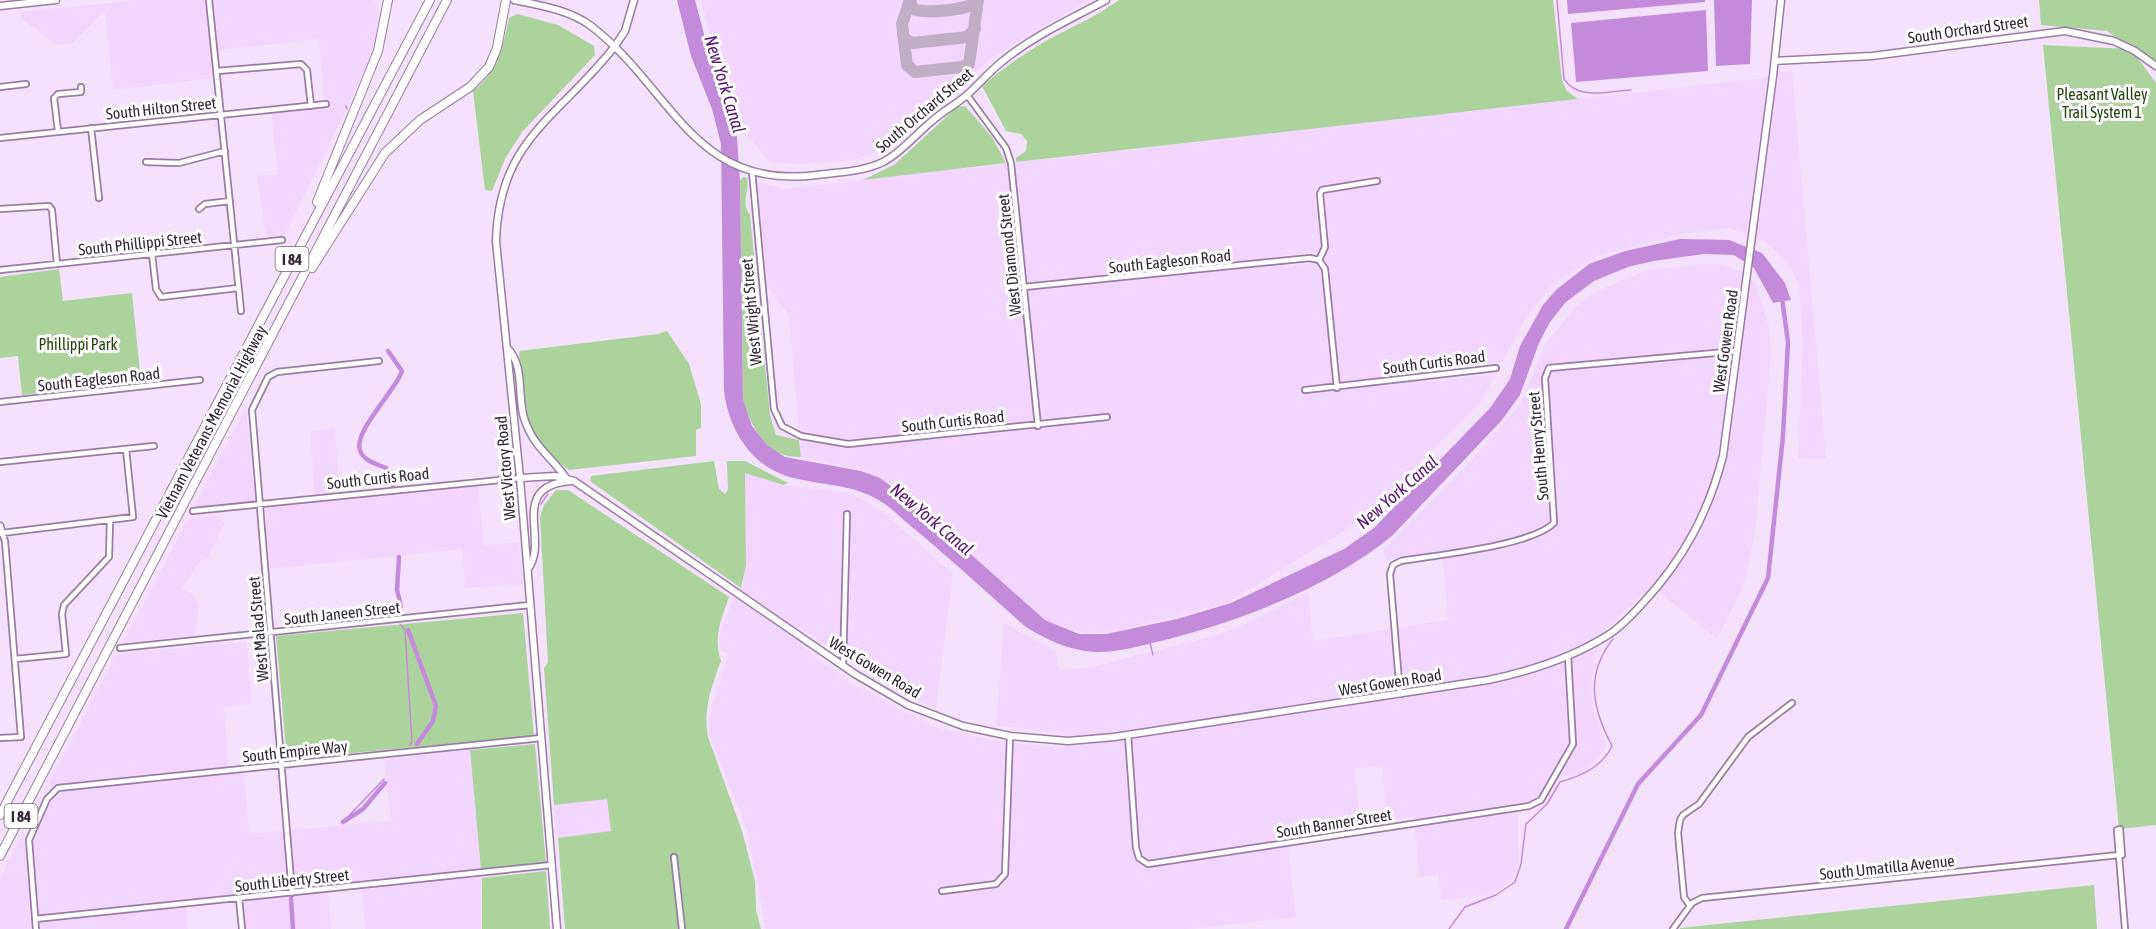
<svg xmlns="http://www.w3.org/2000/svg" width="2156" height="929" font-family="'Asap Condensed',sans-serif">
<rect width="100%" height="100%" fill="#f4e1fc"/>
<path fill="#f3d6ff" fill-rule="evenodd" d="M139 0H375L379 22 373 55 284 236H266L257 176 278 174 271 113 325 107 319 39 211 51 212 78 113 90 105 10 73 43 57 45 21 18V12Z
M701 0H1088L997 54 962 83 955 76 947 83 953 90 892 145 854 160 804 164 774 163 767 159 743 128 715 50Z
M1780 72H1792L1826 458H1798L1803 344 1799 284 1786 260 1763 240 1729 228 1684 233 1600 255 1554 283 1528 315 1502 362 1426 370 1428 382 1496 374 1482 400 1362 520 1227 603 1124 629 1087 633 1045 620 895 485 861 469 801 457 789 315 768 289 757 182 784 189 1764 78ZM1311 252 1325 257 1313 263 1284 267 1283 255Z
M1699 264H1717L1738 270 1755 283 1769 327 1771 353 1756 523 1745 582 1717 639 1652 586 1604 630 1594 660 1591 684 1593 712 1607 746 1589 768 1581 773 1551 779 1535 801 1518 805V865L1514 876 1506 885 1493 894 1441 900 1439 875 1419 877 1414 816 1387 820 1382 765 1354 769 1361 828 1287 841 1296 917 1189 929H766L747 829 709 735V717L729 654 721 651 719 636 733 599 744 585 745 472 783 485 850 493 879 509 953 574 936 708 902 694 870 675 799 627 802 647 850 683 934 727 995 741 1063 748V733L996 725 1004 623 1056 651 1059 670 1092 667 1225 633 1308 593 1313 641 1448 620 1442 552 1386 560 1383 550 1468 464 1522 402 1545 344 1576 307 1597 291 1628 278 1646 271Z
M246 408 255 501 194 507Z
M335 429 340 492 315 495 310 431Z
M478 486 484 545 519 542 523 584 465 588 462 549 270 569 265 508Z
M215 515 225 523 208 557 201 560 182 588 194 596 199 607 194 635 123 643 188 519Z
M247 642 252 704 224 707 229 774 244 773 249 834 391 821 384 759 470 750 481 869 482 929H365L361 882 327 885 331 929H244L240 894 186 899 188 929H40L32 834 55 794 48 785 117 654Z
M607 799 611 832 558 838 554 805Z
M24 832 31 929H0V878Z"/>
<path fill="#add39d" d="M1119 0H1553L1562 80 1567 91 1578 99 1016 162V158L1026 151 1027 141 1021 134 1006 131 982 86C1002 69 1022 55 1044 42 1069 28 1096 17 1119 0Z
M2039 0H2156V70L2142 56 2107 31 2041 25Z
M517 14 558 25 594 46 595 55 522 132 506 157 492 191 485 190 473 91C497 73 503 46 509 18Z
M2043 45 2131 49 2156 83V825L2119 829Z
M965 106 992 137 1006 163 863 180 894 165 957 107Z
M743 177 747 178C750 192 740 202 750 215L770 415 776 435 799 440 801 457C765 458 753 429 743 400L740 181Z
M59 269 63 301 132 293 141 382 22 395 18 356 0 358V277Z
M667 331 689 364 701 404V428L696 430V456L569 470C561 464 550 457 543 449 521 424 522 383 519 351L658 334Z
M714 461 719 489 725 494 728 490 727 461H745L788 483 783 485 745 473 746 565 741 588 590 481 591 476Z
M556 490H568L729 597C721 620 713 637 721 661 711 687 703 710 708 737L742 831 755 881 756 910 761 929H685L676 855 672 856 679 929H565L558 838 611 831 607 799 554 805 544 668 548 662 540 517 544 505Z
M523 613 534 736 287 759 276 636Z
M535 744 546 863 481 869 470 750Z
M546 871 550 929H482V878Z
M2094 885 2097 929H1680V928Z"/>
<path fill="#c58bdb" d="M677 0H695L708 49 733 116 737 137 740 181 743 399 752 426 767 445 785 457 861 471 880 478 906 497 1045 620 1079 634H1106L1177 619 1231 603 1344 549 1374 528 1490 408 1510 379 1520 346 1543 305 1556 290 1589 264 1625 251 1680 239 1729 240 1762 253 1785 283 1791 300 1773 303 1754 268 1734 255 1704 254 1653 261 1628 267 1594 281 1566 302 1550 322 1539 343 1520 395 1502 420 1392 536C1330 587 1238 622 1161 641 1139 646 1117 653 1094 652 1069 650 1046 640 1026 627 988 594 951 559 912 527 902 519 896 512 885 504 856 484 826 486 794 478 752 468 729 431 724 391L721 144 712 109 691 56Z
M1567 0H1705V2L1568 14Z
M1714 0H1752L1750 64 1716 66Z
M1706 10 1708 71 1576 82 1571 23Z"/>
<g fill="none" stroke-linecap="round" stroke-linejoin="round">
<path stroke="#c58bdb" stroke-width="1.5" d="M1557 0 1564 79C1579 101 1607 91 1631 90
M346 106 347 109
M541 504 548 494
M400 624 405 630 412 742 410 745
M1150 643 1153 655
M343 822 384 779
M1449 929 1465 907 1496 895 1515 882 1521 864 1526 824 1547 804 1560 782C1581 776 1602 767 1612 746 1592 708 1585 674 1613 639"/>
<path stroke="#c58bdb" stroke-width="4.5" d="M388 351 402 371C396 390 353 432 360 450 363 461 377 464 386 468L393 486
M399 557 397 590 401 606
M408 630 436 706 433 721 417 744
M343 822 363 809 385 783
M291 899 293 929
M1566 929 1638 784 1701 715 1768 578 1783 436 1788 342 1782 298"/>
<path stroke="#bfaec6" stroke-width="12" d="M910 0 902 24 907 65 915 72 962 67 969 64 978 0
M910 0 912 8C920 15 971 10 978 1
M903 35 906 40 913 43 967 37 975 29"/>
<defs>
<path id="street" d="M209 0 241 311
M217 71 301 64 307 70 311 106
M0 87 26 84
M967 95 1006 148 1011 163 1038 426
M91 128 99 198
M58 131 54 98 58 94 81 92V87
M0 138 326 104
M146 162 179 163 225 151
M752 171 774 409 782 426 801 436 848 444 1107 417
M0 209 49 206 52 210 57 264
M199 209 205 204 230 201
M152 254 156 289 161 297 238 288
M1319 260 1325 269 1337 388
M1319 260 1325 247 1320 194 1322 190 1377 181
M0 270 282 240
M1024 287 1310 258 1319 260
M1305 390 1496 368
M0 402 200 380
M0 462 154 446
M193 511 520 478
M120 648 530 605
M15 659 66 654 62 614 64 605 109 557 110 520
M843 666 847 514
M1400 694 1390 574 1393 565 1401 561C1436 555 1531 546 1554 523L1545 378 1549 368 1737 351
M1128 735 1136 848 1139 858 1148 864 1529 806 1541 800 1573 744 1568 656
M0 738 21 737 5 541 2 533 133 517 126 449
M2120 829 2122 855H2120L2117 830Z
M2117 831 2125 929
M674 857 682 929
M942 891 996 884 1005 874 1010 736
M292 893 252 410 268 377 277 372 379 361
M239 898 242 929
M1690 906 1684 897 1678 833 1680 820 1683 815 1699 804 1748 737 1792 703
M35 919 552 865
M36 929 29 840 47 799 58 788 541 738
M1673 929 1692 903 1702 898 2119 855"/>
<path id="secondary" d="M514 0C539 5 570 10 591 26 672 88 693 191 817 175 840 172 862 172 883 162 901 153 916 134 932 121 943 111 957 104 968 94 980 83 991 70 1004 60 1035 35 1071 19 1106 0
M0 6 56 0
M1775 61 1872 56 2065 31 2114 41 2135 51 2156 66
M507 348C525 365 517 395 524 418 533 447 551 456 566 478
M520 478 555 476 574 481 855 674 908 705 963 726 1010 736 1068 741 1114 737 1488 680C1531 671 1572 658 1608 635 1621 627 1632 615 1642 604 1683 560 1708 514 1723 456L1773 76 1781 0
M0 526 2 533H0
M528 569C550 540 507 486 571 481
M557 929 520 478 496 241C499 138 559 118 615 46L625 31 634 0"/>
<path id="highway" d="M317 202 378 51 388 0
M312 268 385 153 420 120 470 87 489 67 497 48 506 0
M0 815 430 0
M0 856 447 0"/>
</defs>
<use href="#street" stroke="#9a7da5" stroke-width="8"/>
<use href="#secondary" stroke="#9a7da5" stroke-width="9"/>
<use href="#highway" stroke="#9a7da5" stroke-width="10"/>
<use href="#street" stroke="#fff" stroke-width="4.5"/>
<use href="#secondary" stroke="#fff" stroke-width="6"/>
<use href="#highway" stroke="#fff" stroke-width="8"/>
</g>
<g text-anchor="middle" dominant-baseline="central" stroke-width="6" stroke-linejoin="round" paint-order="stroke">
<g fill="#fff" stroke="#706773" stroke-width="1.5">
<rect x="275.5" y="247" width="33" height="24" rx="4.5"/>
<rect x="4.5" y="804" width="33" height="24" rx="4.5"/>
</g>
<g font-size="15" font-weight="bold" fill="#322637">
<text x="292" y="259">I 84</text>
<text x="21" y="816">I 84</text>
</g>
<g font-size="16" fill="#322637" stroke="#fff">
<text transform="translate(1968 29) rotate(-8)">South Orchard Street</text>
<text transform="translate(161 108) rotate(-6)">South Hilton Street</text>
<text transform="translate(924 110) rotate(-40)">South Orchard Street</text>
<text transform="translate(140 243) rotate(-6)">South Phillippi Street</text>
<text transform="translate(1009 255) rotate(-96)">West Diamond Street</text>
<text transform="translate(1170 261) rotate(-6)">South Eagleson Road</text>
<text transform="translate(751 312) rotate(-95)">West Wright Street</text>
<text transform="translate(1725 341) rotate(-82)">West Gowen Road</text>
<text transform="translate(1434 362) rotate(-7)">South Curtis Road</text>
<text transform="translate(99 379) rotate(-6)">South Eagleson Road</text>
<text transform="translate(953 421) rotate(-6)">South Curtis Road</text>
<text transform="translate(211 422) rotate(-62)">Vietnam Veterans Memorial Highway</text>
<text transform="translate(1538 446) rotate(-95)">South Henry Street</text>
<text transform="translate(505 468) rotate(-95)">West Victory Road</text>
<text transform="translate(378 478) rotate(-6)">South Curtis Road</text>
<text transform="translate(342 613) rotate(-6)">South Janeen Street</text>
<text transform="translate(258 629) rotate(-95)">West Malad Street</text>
<text transform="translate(875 667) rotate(31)">West Gowen Road</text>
<text transform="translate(1390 682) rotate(-9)">West Gowen Road</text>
<text transform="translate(295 751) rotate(-6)">South Empire Way</text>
<text transform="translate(1334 823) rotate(-9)">South Banner Street</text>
<text transform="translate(1887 867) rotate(-6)">South Umatilla Avenue</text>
<text transform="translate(292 880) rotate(-6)">South Liberty Street</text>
</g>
<g font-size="16" fill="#204509" stroke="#fff">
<text x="2102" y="94">Pleasant Valley<tspan x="2102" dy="18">Trail System 1</tspan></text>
<text x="78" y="344">Phillippi Park</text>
</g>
<g font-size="18" font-style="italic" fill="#5c1273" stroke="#fff">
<text transform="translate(725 84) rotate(73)">New York Canal</text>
<text transform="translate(1397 492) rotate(-41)">New York Canal</text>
<text transform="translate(932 519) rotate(40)">New York Canal</text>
</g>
</g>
</svg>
